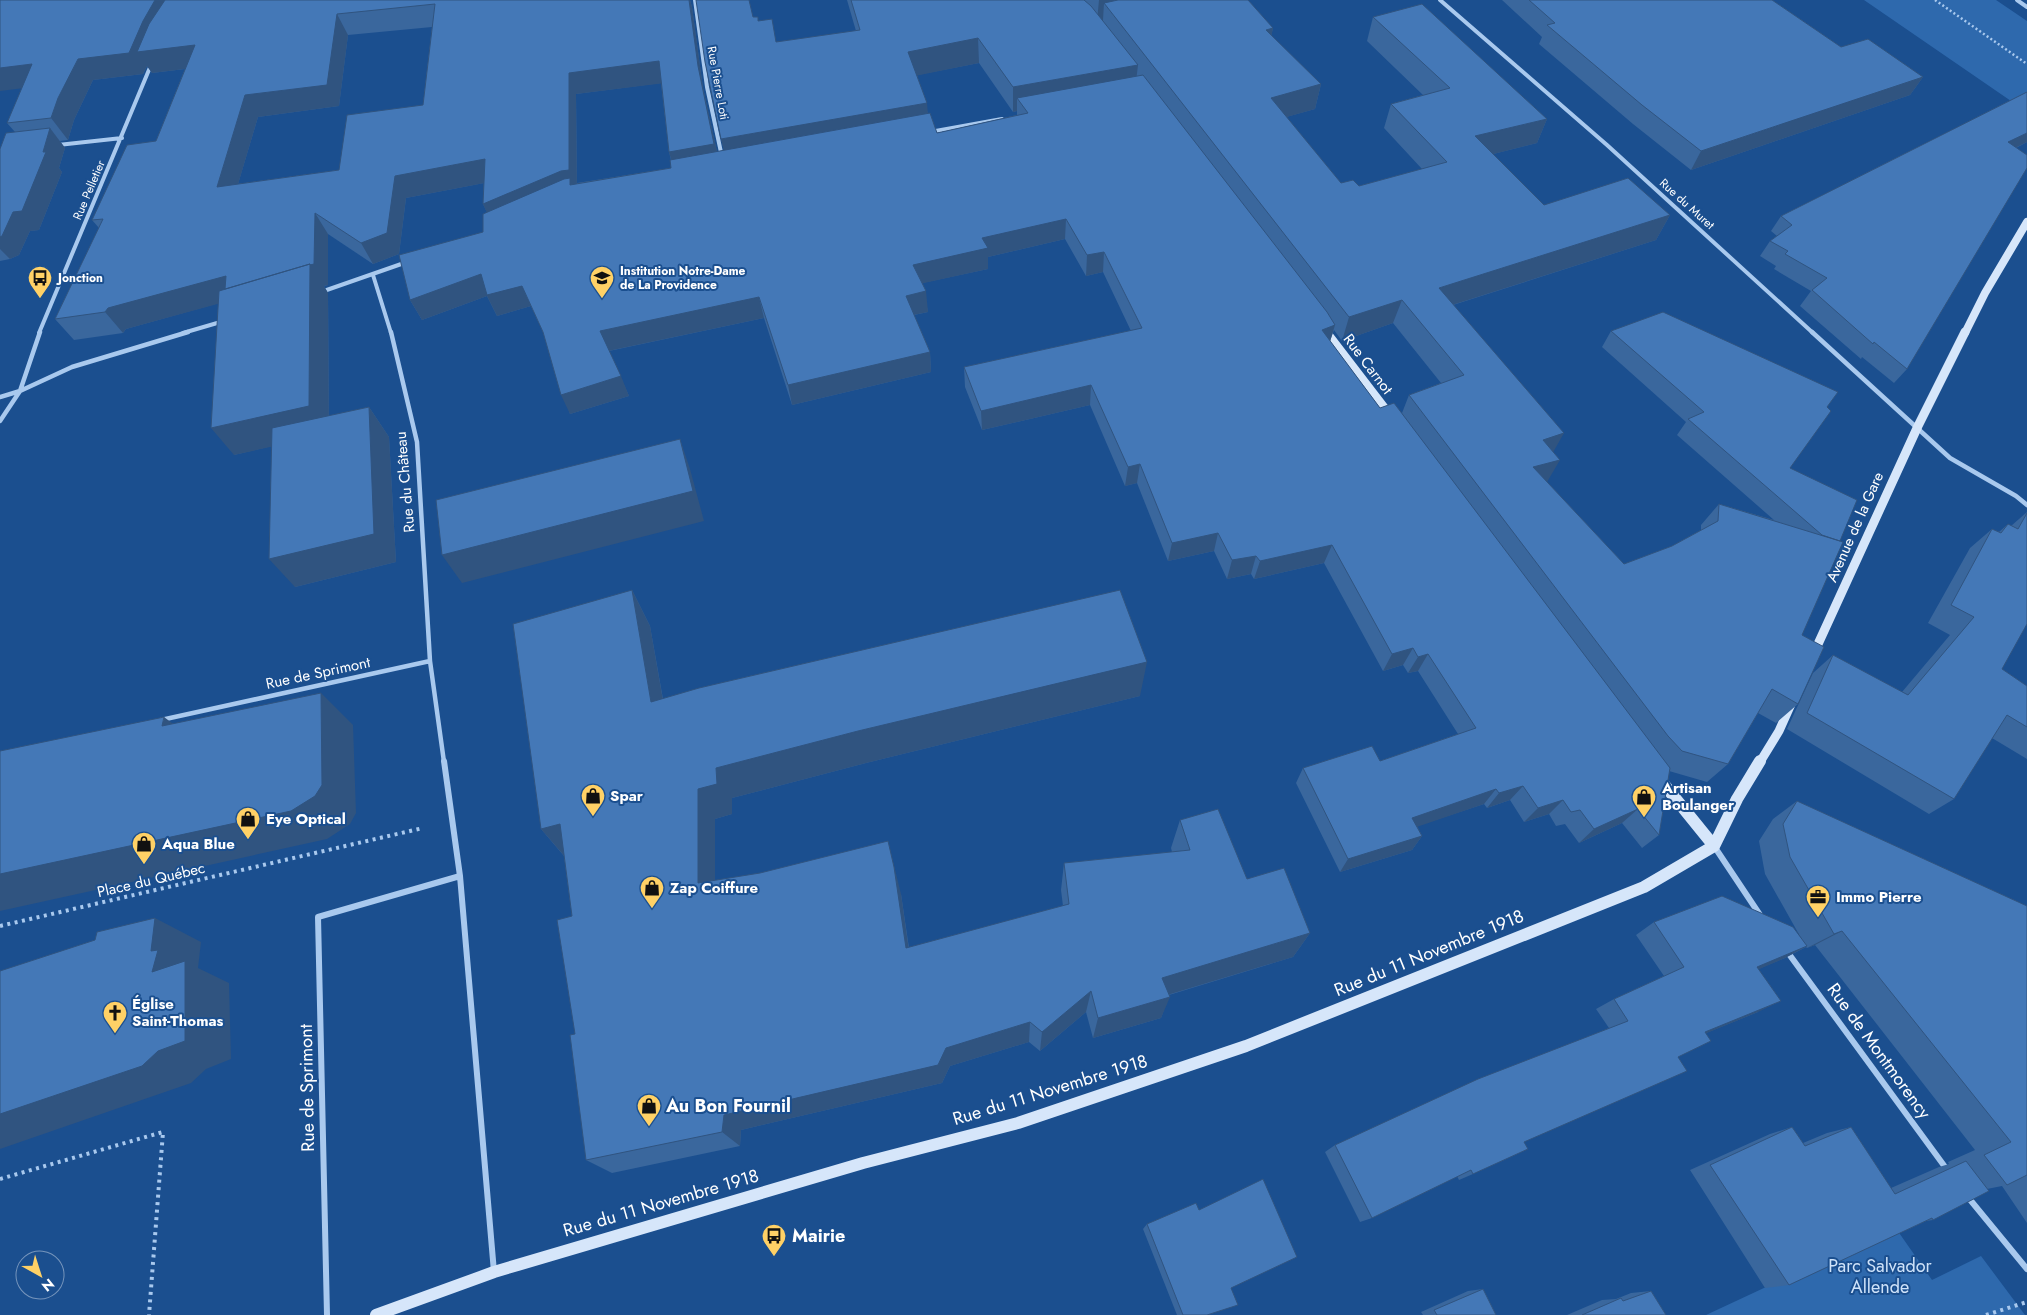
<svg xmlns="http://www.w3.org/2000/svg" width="2027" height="1315" font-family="Jost,sans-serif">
<rect width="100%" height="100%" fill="#1b4f8f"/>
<path fill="#2e69ad" d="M1864 0H1996L2027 21V112Z
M1895 1227 1932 1280 1981 1256 2025 1315H1706Z"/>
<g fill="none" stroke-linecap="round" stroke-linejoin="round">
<path stroke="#a9c9ee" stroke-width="2.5" stroke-dasharray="2 2.5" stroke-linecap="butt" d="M1935 0 2027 64"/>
<path stroke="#a9c9ee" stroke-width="4" stroke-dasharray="3 4.5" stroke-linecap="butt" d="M0 926 423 828
M0 1179 163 1132 149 1315
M1986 1315 2027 1302"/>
<path stroke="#a9c9ee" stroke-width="4" d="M695 0 707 87 722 157
M1440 0 1607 145 1813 333
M2017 0 2027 7
M930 132 1002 119
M58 145 122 138
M373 275 391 333
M321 292 407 262
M39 333 151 65
M183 333 224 321"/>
<path stroke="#a9c9ee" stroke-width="4.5" d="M391 332 417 442 430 661
M1812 332 1950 458 2016 496 2027 505
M0 397 20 391 72 367 188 332
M0 421 20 391 40 332
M161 720 430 661 444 762"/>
<path stroke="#a9c9ee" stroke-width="6" d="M444 761 460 876
M1714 846 1760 915
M1786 950 1948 1171
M1967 1196 2027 1269
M327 1315 318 917 460 876 494 1272"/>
<path stroke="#d6e6fa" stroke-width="8" d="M1323 328 1327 333
M1965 333 1985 293 2027 222"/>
<path stroke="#d6e6fa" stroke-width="9" d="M1326 332 1392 418
M1813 655 1918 426 1965 332
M1760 762 1779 731 1792 702"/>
<path stroke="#d6e6fa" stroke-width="12" d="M1658 777 1714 846
M1714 846 1737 799 1760 761
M376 1315 494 1272 863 1163 1018 1123 1246 1046 1644 887 1714 846"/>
</g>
<path fill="#3a679d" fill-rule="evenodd" d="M0 0H690L692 7 703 88 717 152 724 150 721 139 753 17 758 21 776 42 856 31 847 0H1248L1273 28 1271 36 1321 84 1315 109 1286 117 1341 183 1359 186 1422 169 1384 128 1391 104 1423 95 1367 41 1373 17 1547 119 1537 143 1493 154 1544 205 1670 215 1656 240 1453 305 1553 451 1547 482 1624 564 1672 546 1701 530V525L1719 504 1774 520 1677 435 1686 422 1602 347 1611 331 1827 407 1790 468 1840 541 1802 635 1798 704 1776 723 1758 713 1728 764 1707 782 1669 771 1659 835 1642 848 1622 823 1579 843 1565 824 1556 826 1549 814 1524 822 1510 800 1487 808 1484 804 1417 826 1422 836 1412 850 1340 872 1296 783 1303 768 1380 761 1458 734 1418 671 1408 673 1403 665 1383 671 1324 563 1254 579 1251 574 1227 579 1214 551 1168 561 1137 483 1125 486 1090 405 982 430 965 387 964 367 1131 331 1103 272 1086 276 1065 239 988 257V269L922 283 928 312 914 315 930 352 931 372 792 405 764 318 609 351 629 396 570 414 543 332 531 306 497 316 487 296 422 320 410 300 483 232 487 212 483 204 484 183 406 198 399 254 373 264 328 234V285L324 286 328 293 329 416 369 407 389 437 396 562 295 587 272 446 234 455 219 303 126 329 123 333 74 340 55 319 99 228 92 220 156 141 185 69 152 73 147 66 143 74 93 80 74 120 68 140 60 141 65 148 59 168 62 172 39 230 30 231 19 255 10 259 0 261V149L15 132 7 123 22 89ZM432 27 423 105 339 170 238 184 258 117 339 106 348 35ZM979 63 1013 112 1017 111V115L937 133 928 114 917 75ZM661 83 669 152 671 160V168L577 183 576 94ZM1393 323 1441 383 1409 395 1402 413 1380 408 1330 341 1334 330 1342 341Z
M1502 0H1772L1841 47 1923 77 1910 95 1691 170 1633 124 1539 44 1542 37Z
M2027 92V142L2016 148 1907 369 1894 383 1862 357 1861 359 1800 306 1811 291 1774 269 1776 266 1760 256 1770 241 1777 236 1771 231 1781 216Z
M2027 512 2002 669 2027 686V759L1992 738 1954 799 1929 814 1787 729 1813 673 1833 655 1902 692 1950 635 1928 623 1970 548 1992 529 1999 532 2008 524 2011 526Z
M632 590 650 626 663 699 1140 696 866 763 732 798V814L715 819V880L901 894 909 948 1063 906 1061 890 1064 863 1172 852 1171 848 1180 820 1310 933 1293 957 1169 995 1161 1018 1093 1038 1086 1012 1040 1051 1029 1042 950 1066 942 1083 741 1130 740 1146 612 1173 586 1160 575 1034 572 916 564 856 541 829Z
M1797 801 2027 906V1223L2002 1186 1987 1189 1933 1220 1926 1221 1789 1285 1765 1288 1690 1170 1770 1134 1792 1127 1803 1143 1827 1133 1851 1127 1891 1188 1939 1167 1949 1164 1948 1162 1975 1150 1815 945 1807 948 1806 947 1785 958 1758 969V1012L1706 1033 1678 1057 1524 1142 1473 1174 1459 1180 1457 1176 1372 1218 1360 1222 1325 1152 1335 1145 1609 1028 1596 1009 1614 999 1664 976 1636 935 1654 922 1801 938 1765 874 1759 841 1773 819Z
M1199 1210 1231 1288 1207 1315H1177L1143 1229 1147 1224Z
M1483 1289 1496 1315H1423L1421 1312 1468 1291Z
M1651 1291 1666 1315H1567L1602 1300 1616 1299 1631 1293Z"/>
<path fill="#305480" d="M155 0H180L195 45 209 66 152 73 147 66 143 74 93 80 74 120 68 140 51 118 58 98 78 59 143 21Z
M689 0H690L692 7 703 88 720 165 675 173 669 152 698 66Z
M1099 0H1188L1104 3 1103 20 1097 21Z
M337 14 348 35 339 106 258 117 231 208 217 187 245 95Z
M1273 28 1268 53 1266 30Z
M978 38 979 63 910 77 908 52Z
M659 61 665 83 576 94 577 191 493 226 483 204 569 73Z
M32 64 48 85 0 91V68Z
M1138 65 1135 90 1017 98V111L1013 112V87Z
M1923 77 1910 95 1691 170 1701 151Z
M1321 84 1315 109 1266 123 1271 98Z
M927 103 929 127 727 164 721 139Z
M1547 119 1537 143 1466 161 1475 136Z
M50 128 65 148 59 168 62 172 39 230 30 231 19 255 10 259 0 249V237L13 212 43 152Z
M2027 133V142L1995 158 2008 142Z
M485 159 495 181 406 198 399 254 373 264 361 243 395 176Z
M315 213 328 234V285L324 286 328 293 329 434 234 455 211 428 232 300 126 329 123 333 105 312 108 308Z
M1670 215 1656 240 1430 312 1439 288Z
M1066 219 1065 239 988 257V269L915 285 913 265 982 238Z
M1104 252 1103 272 1086 276 1087 255Z
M481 274 522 286 531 306 497 316 487 296 422 320 410 300Z
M926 291 928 312 908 316 906 296Z
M759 297 764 318 608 351 600 331Z
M1402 300 1393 323 1342 341 1349 317Z
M1335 325 1329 345 1322 330Z
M930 352 931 372 792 405 788 385Z
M621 376 629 396 570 414 561 395Z
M1091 385 1090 405 982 430 981 411Z
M369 407 389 437 396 562 295 587 269 559Z
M1564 433 1551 456 1543 440Z
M680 439 690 469 704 521 462 583 442 555Z
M1560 460 1547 482 1533 467Z
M1140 464 1137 483 1125 486 1128 467Z
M1218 533 1214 551 1168 561 1172 543Z
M1332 545 1324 563 1254 579 1260 561Z
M1256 556 1251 574 1227 579 1232 560Z
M632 590 650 626 669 735 651 702Z
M1413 648 1403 665 1383 671 1392 654Z
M1428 654 1418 671 1408 673 1418 657Z
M1147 662 1140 696 866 763 732 798V814L715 819V909L698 883V789L716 768 858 731Z
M321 693 353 725 356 813 350 824 327 839 0 911V874Z
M164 717 204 747 162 726Z
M1523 786 1510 800 1487 808 1499 793Z
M1496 789 1484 804 1402 832 1412 818Z
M1563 800 1549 814 1524 822 1538 808Z
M1638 809 1622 823 1579 843 1594 829Z
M560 824 566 858 541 829Z
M1422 836 1412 850 1340 872 1348 859Z
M888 841 901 894 912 972 906 948Z
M155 918 201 942 198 968 229 983 231 1059 206 1069 191 1083 0 1149V1114L152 972 151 951Z
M1842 931 1815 945 1807 948 1834 934Z
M1310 933 1293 957 1154 999 1162 978Z
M1807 946 1785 958 1736 979 1757 967Z
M1091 991 1086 1012 1040 1051 1042 1032Z
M1170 997 1161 1018 1093 1038 1098 1018Z
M1781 1001 1758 1012 1685 1042 1705 1032Z
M1030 1022 1029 1042 950 1066 942 1083 741 1130 740 1146 722 1132 724 1115Z"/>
<path fill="#4478b7" stroke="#305480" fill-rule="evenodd" d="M0 0H155L143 21 129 53 78 59 58 98 51 118 7 123 32 64 0 68Z
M165 0H689L698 66 714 144 669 152 659 61 569 73V170L561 171 483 204 485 159 395 176 387 233 361 243 315 213 314 264 310 265V264L225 289 226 276 108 308 105 312 55 319 103 219 92 220 127 145 156 141 195 45 137 52 149 24ZM435 4 423 105 347 115 339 170 217 187 245 95 327 85 337 14Z
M696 0H749L753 17H758V21L772 19 776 42 860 30 851 0H1084L1091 6 1138 65 1013 87 978 38 908 52 927 103 721 139 705 62Z
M1118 0H1248L1273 28 1266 30 1321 84 1271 98 1341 183 1353 180 1359 186 1447 162 1391 104 1450 88 1373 17 1422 4 1547 119 1475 136 1544 205 1628 178 1670 215 1439 288 1564 433 1543 440 1560 460 1533 467 1624 564 1672 546 1718 521 1719 504 1843 542 1802 635 1824 647 1798 704 1772 689 1728 764 1682 751 1668 736 1409 395 1464 375 1402 300 1349 317 1104 3Z
M1529 0H1772L1841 47 1868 39 1923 77 1701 151 1642 105 1547 25 1555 23Z
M1143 75 1327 312 1335 325 1322 330 1380 408 1394 403 1670 768 1659 835 1638 809 1594 829 1580 810 1571 812 1563 800 1538 808 1523 786 1499 793 1496 789 1412 818 1422 836 1348 859 1303 768 1372 746 1380 761 1476 728 1428 654 1418 657 1413 648 1392 654 1332 545 1260 561 1256 556 1232 560 1218 533 1172 543 1140 464 1128 467 1091 385 981 411 964 367 1142 328 1104 252 1087 255 1066 219 982 238 988 248 913 265 926 291 906 296 930 352 788 385 759 297 600 331 621 376 561 395 543 332 522 286 487 295 481 274 410 300 399 255 483 232V214L564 179 570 178V185L671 168 670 160 930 113 937 133 1028 113 1017 98Z
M2027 92V133L2008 142 2027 155V168L1907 369 1874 342 1873 344 1812 290 1827 278 1785 254 1788 251 1770 241 1792 225 1781 216Z
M50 128 43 152H46L22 211 13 212 2 236 0 237V149L6 133Z
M310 264 309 406 211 428 219 291Z
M1663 312 1838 392 1827 407 1831 411 1790 468 1857 500 1840 541 1822 535 1688 419 1704 412 1611 331Z
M369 407 374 534 269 559 272 428Z
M680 439 693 491 442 555 436 500Z
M2027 513V624L2002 669 2027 686V727L2007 715 1954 799 1807 713 1833 655 1908 695 1974 617 1951 605 1992 529 2001 533 2008 524 2018 529Z
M632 590 651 702 699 688 1120 590 1147 662 858 731 716 768 717 784 698 789V883L760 873 888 841 894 867 906 948 1069 904 1064 863 1190 850 1180 820 1218 809 1247 879 1284 868 1310 933 1162 978 1170 997 1098 1018 1091 991 1042 1032 1030 1022 946 1048 938 1065 724 1115 722 1132 586 1160 570 1035 575 1034 557 920 572 916 560 824 541 829 513 624Z
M321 693 322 785 315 796 291 811 0 874V751L164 717 162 726Z
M1797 801 2027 906V1175L2007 1185 1984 1155 2011 1142 1842 931 1834 934 1790 857 1783 824Z
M1722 896 1793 927 1807 946 1757 967 1781 1001 1705 1032 1711 1041 1678 1057 1687 1071 1524 1142 1528 1149 1473 1174 1471 1170 1372 1218 1335 1145 1478 1079 1628 1021 1614 999 1684 967 1654 922Z
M155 918 151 951 158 950 152 972 185 961V1041L158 1051 142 1066 0 1114V971L95 940 97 932Z
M1792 1127 1805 1146 1851 1127 1895 1194 1966 1161 1989 1191 1933 1220 1932 1218 1789 1285 1710 1165Z
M1263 1179 1297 1257 1231 1288 1238 1305 1207 1315H1183L1147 1224 1196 1203 1199 1210Z
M1483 1289 1496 1315H1437L1434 1310Z
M1651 1291 1666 1315H1582L1621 1298 1623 1301Z"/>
<defs>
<symbol id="bus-pin" viewBox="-11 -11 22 30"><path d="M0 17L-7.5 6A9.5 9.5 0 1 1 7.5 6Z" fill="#ffd166" stroke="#1b4f8f"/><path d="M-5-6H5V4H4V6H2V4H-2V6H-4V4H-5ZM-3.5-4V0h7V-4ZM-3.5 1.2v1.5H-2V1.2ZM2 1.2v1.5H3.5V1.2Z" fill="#111"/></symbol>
<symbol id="school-pin" viewBox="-11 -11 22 30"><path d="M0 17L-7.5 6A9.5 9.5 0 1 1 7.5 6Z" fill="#ffd166" stroke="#1b4f8f"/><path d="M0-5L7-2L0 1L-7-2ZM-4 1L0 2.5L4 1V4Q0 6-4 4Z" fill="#111"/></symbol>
<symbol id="shop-pin" viewBox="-11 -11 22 30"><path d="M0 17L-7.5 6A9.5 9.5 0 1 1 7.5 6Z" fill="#ffd166" stroke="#1b4f8f"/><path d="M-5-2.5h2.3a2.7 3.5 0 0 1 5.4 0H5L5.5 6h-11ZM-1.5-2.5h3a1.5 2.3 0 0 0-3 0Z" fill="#111"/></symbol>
<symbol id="office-pin" viewBox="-11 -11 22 30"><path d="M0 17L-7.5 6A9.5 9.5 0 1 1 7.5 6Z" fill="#ffd166" stroke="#1b4f8f"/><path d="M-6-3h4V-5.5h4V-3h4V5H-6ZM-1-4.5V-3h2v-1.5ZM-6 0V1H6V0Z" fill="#111"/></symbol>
<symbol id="church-pin" viewBox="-11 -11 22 30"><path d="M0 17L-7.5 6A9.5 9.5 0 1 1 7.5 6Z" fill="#ffd166" stroke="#1b4f8f"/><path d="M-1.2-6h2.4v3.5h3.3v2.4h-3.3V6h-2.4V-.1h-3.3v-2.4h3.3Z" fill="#111"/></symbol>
</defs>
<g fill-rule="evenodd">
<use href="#bus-pin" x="26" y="264" width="28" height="38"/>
<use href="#school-pin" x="588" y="264" width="28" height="38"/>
<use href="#shop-pin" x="579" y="782" width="28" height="38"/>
<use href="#shop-pin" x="1630" y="783" width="28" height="38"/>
<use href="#shop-pin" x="234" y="805" width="28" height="38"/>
<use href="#shop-pin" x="130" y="830" width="28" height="38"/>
<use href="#shop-pin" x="638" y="874" width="28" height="38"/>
<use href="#office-pin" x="1804" y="883" width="28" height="38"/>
<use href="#church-pin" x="101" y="999" width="28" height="38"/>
<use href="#shop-pin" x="635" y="1092" width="28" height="38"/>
<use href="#bus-pin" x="760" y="1222" width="28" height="38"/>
</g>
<g text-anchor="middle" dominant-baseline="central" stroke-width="4" stroke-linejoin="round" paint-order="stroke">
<g font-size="12" fill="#fff" stroke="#1b4f8f">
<text transform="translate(718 83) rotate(80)">Rue Pierre Loti</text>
<text transform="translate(89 190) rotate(-67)">Rue Pelletier</text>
<text transform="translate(1687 204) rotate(42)">Rue du Muret</text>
</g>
<g font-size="12" font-weight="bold" fill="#fff" stroke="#1b4f8f" text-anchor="start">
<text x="620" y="271">Institution Notre-Dame<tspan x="620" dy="14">de La Providence</tspan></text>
<text x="58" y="278">Jonction</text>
</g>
<g font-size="15" fill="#fff" stroke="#1b4f8f">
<text transform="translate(1368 364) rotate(53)">Rue Carnot</text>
<text transform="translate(405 482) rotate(-95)">Rue du Château</text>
<text transform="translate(1855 527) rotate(-66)">Avenue de la Gare</text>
<text transform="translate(318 673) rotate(-12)">Rue de Sprimont</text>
<text transform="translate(151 880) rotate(-13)">Place du Québec</text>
</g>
<g font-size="15" font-weight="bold" fill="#fff" stroke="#1b4f8f" text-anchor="start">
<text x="1662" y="788">Artisan<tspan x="1662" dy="17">Boulanger</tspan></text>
<text x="610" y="796">Spar</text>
<text x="266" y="819">Eye Optical</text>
<text x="162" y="844">Aqua Blue</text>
<text x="670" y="888">Zap Coiffure</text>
<text x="1836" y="897">Immo Pierre</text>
<text x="132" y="1004">Église<tspan x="132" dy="17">Saint-Thomas</tspan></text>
</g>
<g font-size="18" fill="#fff" stroke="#1b4f8f">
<text transform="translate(1429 953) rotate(-22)">Rue du 11 Novembre 1918</text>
<text transform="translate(1879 1051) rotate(54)">Rue de Montmorency</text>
<text transform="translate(307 1088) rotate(-91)">Rue de Sprimont</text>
<text transform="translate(1050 1090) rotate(-17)">Rue du 11 Novembre 1918</text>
<text transform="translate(661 1203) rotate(-16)">Rue du 11 Novembre 1918</text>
</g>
<g font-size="18" font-weight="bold" fill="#fff" stroke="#1b4f8f" text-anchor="start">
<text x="666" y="1106">Au Bon Fournil</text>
<text x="792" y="1236">Mairie</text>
</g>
<g font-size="18" fill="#cfe3fa" stroke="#1b4f8f">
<text x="1880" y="1266">Parc Salvador<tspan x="1880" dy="21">Allende</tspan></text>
</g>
</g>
<g transform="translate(40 1275) rotate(141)"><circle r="24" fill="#1b4f8f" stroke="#7695bc"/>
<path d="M0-4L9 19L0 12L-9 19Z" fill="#ffd166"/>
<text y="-8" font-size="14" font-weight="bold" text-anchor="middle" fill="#ffffff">N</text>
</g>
</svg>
